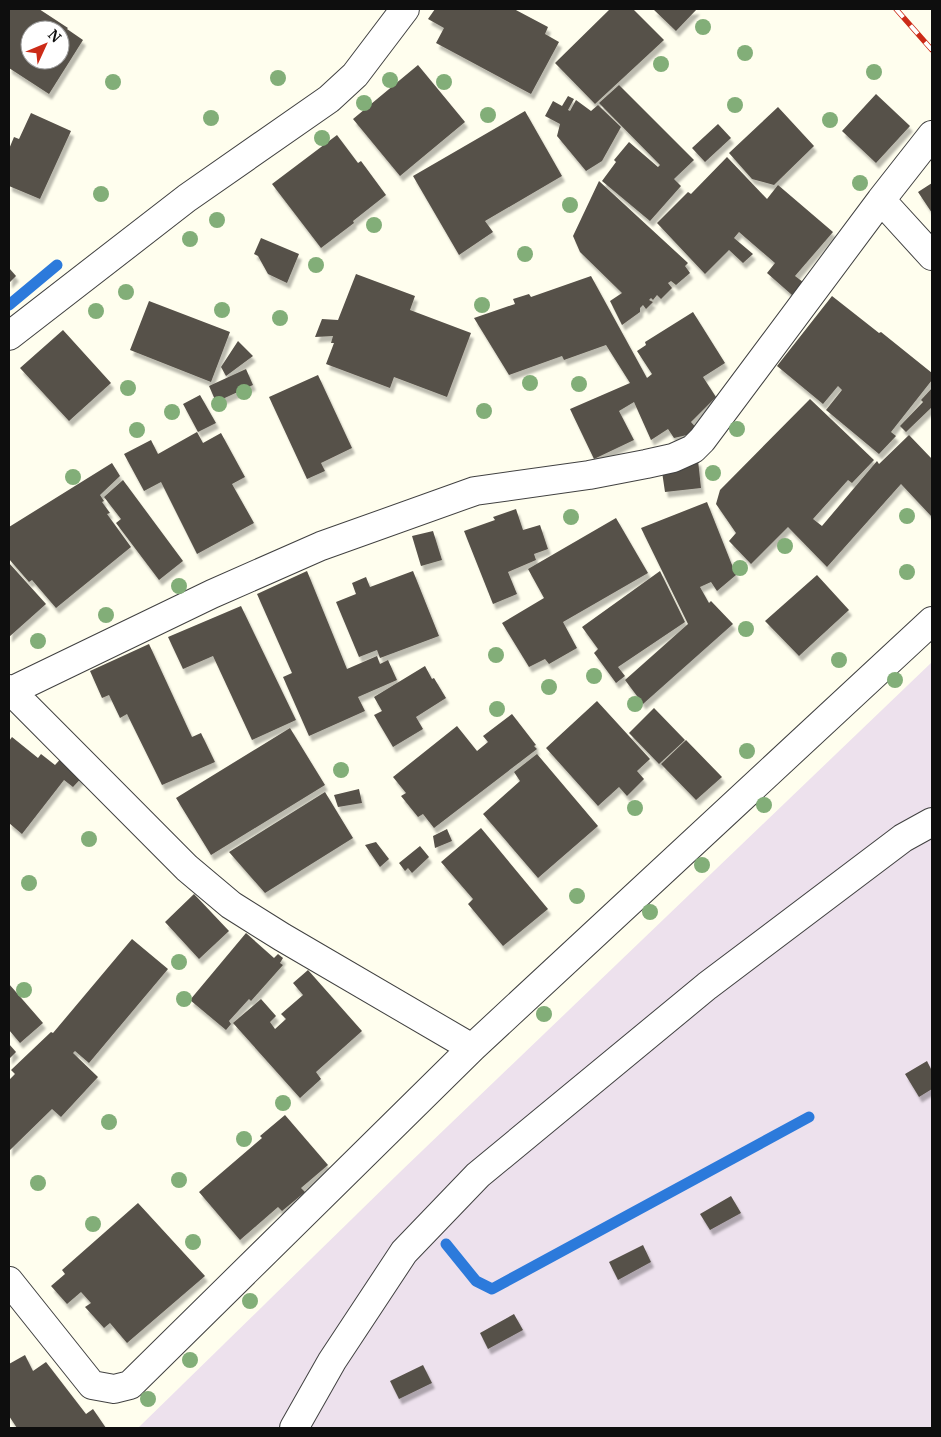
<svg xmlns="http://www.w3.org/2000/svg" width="941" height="1437" font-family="Merriweather,serif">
<defs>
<filter id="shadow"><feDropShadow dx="3" dy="5.5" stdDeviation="1" flood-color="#0004"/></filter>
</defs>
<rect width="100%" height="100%" fill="#fffeee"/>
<path fill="#ede1ed" d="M932 662V1428H138L399 1173Z"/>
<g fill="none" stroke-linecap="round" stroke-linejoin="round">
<path stroke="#2c7adb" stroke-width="11" d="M9 305 57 265
M446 1244 476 1281 492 1289 809 1117"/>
</g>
<path fill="#575149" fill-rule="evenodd" filter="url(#shadow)" d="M9 9H39L68 28 67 29 83 40 49 94 9 68ZM30 30H60V60H30Z
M435 9H514L548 27 545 34 559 42 531 94 436 43 444 28 428 19Z
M610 9H633L664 40 595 104 555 63Z
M653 9H697L676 31Z
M418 65 465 122 400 176 353 119Z
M619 85 694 160 674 179 681 186 650 221 602 181 616 162 614 160 629 142 658 167 660 165 599 103Z
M876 94 910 126 876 163 842 131Z
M568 96 574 99 568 110 570 111 576 100 591 111 598 105 621 127 602 161 586 171 557 136 560 124 545 116 553 101 562 106Z
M778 107 814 146 774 185 752 179 729 153Z
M525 111 562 176 485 221 493 232 459 255 413 176Z
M31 113 71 131 40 199 9 186V149L14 137 19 139Z
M718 124 731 138 705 162 692 148Z
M337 135 358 163 361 161 386 195 353 221 354 223 321 248 272 184Z
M727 157 767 199 778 185 833 232 795 276 803 282 792 295 767 273 775 263 739 232 734 238 753 254 743 263 729 250 705 274 657 223 688 192 691 194Z
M599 181 688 263 685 266 690 273 676 285 671 281 668 283 672 288 661 299 657 295 653 300 651 298 649 300 653 302 646 309 643 305 640 308V312L622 325 610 301 622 293 580 252 573 236Z
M932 183V213L918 192Z
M261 238 299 254 287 283 268 274 258 256 254 254Z
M9 268 16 276 9 283Z
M356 274 415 296 410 310 471 333 447 397 394 377 390 388 326 364 334 343H331L333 336 315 337 322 319 338 320Z
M591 276 647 378 652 374 637 351 646 345 645 342 693 312 725 363 703 377 716 397 691 422 700 432 674 438 668 429 651 440 634 402 619 411 634 440 594 459 570 409 630 383 606 345 564 360 562 356 509 375 474 318 515 304 513 299 529 294 531 297Z
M832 296 879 333 881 332 932 373V380L891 432 896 436 879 454 826 410 842 390 838 386 823 404 777 366Z
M149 301 230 332 211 382 130 350Z
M63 330 111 383 69 421 20 368Z
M238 341 253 356 226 376 221 367Z
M246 369 253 385 216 402 209 386Z
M318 375 352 448 321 463 325 471 307 479 269 397Z
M932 388V407L906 432 900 426 923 402 921 400Z
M200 395 216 423 198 432 183 404Z
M810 399 874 460 852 483 848 480 813 519 822 526 877 461 879 464 909 435 932 459V517L901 484 827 567 788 527 751 564 729 541 736 533 716 504 720 490Z
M197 432 203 443 221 433 245 477 232 484 254 523 197 554 161 482 144 491 124 454 151 440 158 454Z
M698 460 701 488 665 492 661 465Z
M112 463 120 476 100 495 104 501 102 502 110 513 107 514 131 547 56 608 32 580 29 582 9 559V527Z
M123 480 183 561 159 580 116 523 121 519 104 497Z
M707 502 736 575 717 591 711 582 700 587 709 603 711 601 733 624 643 704 625 680 688 624 641 528Z
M516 509 523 530 540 525 548 549 534 554 536 560 508 572 517 594 493 604 464 531 495 520 493 517Z
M616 518 648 573 563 622 577 648 549 664 545 659 529 667 502 623 544 598 528 569Z
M433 531 442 560 421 566 412 536Z
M9 563 46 604 9 637Z
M307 571 347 669 377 656 380 664 388 660 397 680 358 697 365 711 309 736 283 677 292 673 257 594Z
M413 571 439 636 380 658 377 650 359 657 336 602 356 594 352 583 366 577 370 587Z
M660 571 685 622 618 667 625 676 616 683 594 653 598 649 582 627Z
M817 575 849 610 799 656 765 621Z
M241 606 296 720 252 740 213 656 183 669 168 637Z
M149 644 192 737 201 733 215 762 162 785 127 714 120 718 109 695 102 698 90 671Z
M425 666 432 679 434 678 446 698 416 717 423 729 393 747 374 715 382 711 374 697Z
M597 701 650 759 637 771 644 779 627 796 619 787 598 806 546 748Z
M654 708 685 740 659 764 629 733Z
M512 714 536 745 534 746 537 749 434 828 423 814 418 817 401 796 406 793 393 777 457 726 477 751 488 742 483 736Z
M290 728 325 785 211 855 176 798Z
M12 737 38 758 41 754 55 765 65 754 87 772 73 787 64 780 22 834 9 823V741Z
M686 740 722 777 696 800 661 764Z
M537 754 598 826 538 878 483 814 520 781 514 772Z
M359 789 362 803 338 807 334 795Z
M325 792 353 838 265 893 229 852Z
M481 828 548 909 503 946 468 904 473 899 441 862Z
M447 829 452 841 435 848 433 836Z
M376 842 389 859 380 867 365 845Z
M420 846 429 857 412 873 408 868 405 871 399 863Z
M194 894 229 931 199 959 165 922Z
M246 933 274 958 278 954 283 958 280 963 283 965 251 1001 249 999 229 1021 231 1024 226 1030 190 1000Z
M132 939 168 969 89 1063 75 1051 73 1053 98 1077 61 1117 52 1109 9 1151V1080L15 1074 11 1070 51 1032 53 1033Z
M308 970 362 1031 316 1072 321 1079 300 1098 233 1023 261 999 276 1016 270 1022 275 1029 286 1019 281 1014 303 995 293 983Z
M9 984 43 1023 20 1043 9 1030Z
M9 1044 16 1052 9 1059Z
M927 1061 932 1071V1089L919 1097 905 1074Z
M285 1115 328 1165 301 1188 305 1192 282 1211 278 1207 240 1240 199 1192 262 1138 260 1136Z
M731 1196 741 1213 710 1230 700 1214Z
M138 1203 205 1276 127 1343 110 1323 104 1328 85 1307 91 1303 81 1292 67 1304 51 1286 65 1274 62 1270Z
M643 1245 651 1262 618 1280 609 1262Z
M514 1314 523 1330 488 1349 480 1333Z
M25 1355 33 1371 46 1362 86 1414 93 1409 106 1428H17L9 1416V1364Z
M423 1365 432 1383 399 1399 390 1381Z"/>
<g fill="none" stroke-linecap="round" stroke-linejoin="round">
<defs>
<path id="minor" d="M881 200 932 256
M9 336 187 198 329 99 355 75 405 9
M9 689 187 868 231 905 282 937 472 1048 932 621
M11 691 212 594 321 546 475 491 589 475 646 464 673 458 693 449 702 440 881 200 932 135
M9 1281 92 1385 114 1389 130 1385 472 1048
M294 1428 332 1361 404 1252 478 1175 707 986 903 838 932 822"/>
</defs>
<use href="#minor" stroke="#414141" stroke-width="30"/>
<use href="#minor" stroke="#fff" stroke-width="28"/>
<defs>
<path id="rail" d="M896 9 932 50"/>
</defs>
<use href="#rail" stroke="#cc2b17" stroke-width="5.5"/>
<use href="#rail" stroke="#fff" stroke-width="4" stroke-dasharray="11" stroke-linecap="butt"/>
</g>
<g fill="#82ae78">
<circle cx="703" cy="27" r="8"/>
<circle cx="745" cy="53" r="8"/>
<circle cx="661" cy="64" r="8"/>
<circle cx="874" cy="72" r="8"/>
<circle cx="278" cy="78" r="8"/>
<circle cx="390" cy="80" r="8"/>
<circle cx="113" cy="82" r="8"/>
<circle cx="444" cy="82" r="8"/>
<circle cx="364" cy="103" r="8"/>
<circle cx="735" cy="105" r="8"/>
<circle cx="488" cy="115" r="8"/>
<circle cx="211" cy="118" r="8"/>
<circle cx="830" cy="120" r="8"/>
<circle cx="322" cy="138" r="8"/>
<circle cx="860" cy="183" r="8"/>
<circle cx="101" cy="194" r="8"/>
<circle cx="570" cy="205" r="8"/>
<circle cx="217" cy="220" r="8"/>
<circle cx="374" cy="225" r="8"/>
<circle cx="190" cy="239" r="8"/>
<circle cx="525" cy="254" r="8"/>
<circle cx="316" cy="265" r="8"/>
<circle cx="126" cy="292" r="8"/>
<circle cx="482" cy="305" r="8"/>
<circle cx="222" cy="310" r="8"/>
<circle cx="96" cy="311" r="8"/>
<circle cx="280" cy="318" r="8"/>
<circle cx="530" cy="383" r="8"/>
<circle cx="579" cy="384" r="8"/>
<circle cx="128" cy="388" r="8"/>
<circle cx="244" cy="392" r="8"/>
<circle cx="219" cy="404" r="8"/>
<circle cx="484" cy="411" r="8"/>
<circle cx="172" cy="412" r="8"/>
<circle cx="737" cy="429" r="8"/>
<circle cx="137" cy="430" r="8"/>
<circle cx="713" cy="473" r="8"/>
<circle cx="73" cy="477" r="8"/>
<circle cx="907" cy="516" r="8"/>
<circle cx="571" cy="517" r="8"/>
<circle cx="785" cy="546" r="8"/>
<circle cx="740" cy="568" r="8"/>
<circle cx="907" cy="572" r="8"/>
<circle cx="179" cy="586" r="8"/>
<circle cx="106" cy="615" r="8"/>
<circle cx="746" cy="629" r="8"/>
<circle cx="38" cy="641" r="8"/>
<circle cx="496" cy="655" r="8"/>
<circle cx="839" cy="660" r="8"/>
<circle cx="594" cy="676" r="8"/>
<circle cx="895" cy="680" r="8"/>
<circle cx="549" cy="687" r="8"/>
<circle cx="635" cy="704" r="8"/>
<circle cx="497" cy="709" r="8"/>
<circle cx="747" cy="751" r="8"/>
<circle cx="341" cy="770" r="8"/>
<circle cx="764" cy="805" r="8"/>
<circle cx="635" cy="808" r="8"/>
<circle cx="89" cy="839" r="8"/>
<circle cx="702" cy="865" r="8"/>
<circle cx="29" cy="883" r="8"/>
<circle cx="577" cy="896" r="8"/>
<circle cx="650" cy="912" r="8"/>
<circle cx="179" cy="962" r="8"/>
<circle cx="24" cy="990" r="8"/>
<circle cx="184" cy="999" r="8"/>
<circle cx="544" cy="1014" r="8"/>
<circle cx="283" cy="1103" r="8"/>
<circle cx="109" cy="1122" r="8"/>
<circle cx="244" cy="1139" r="8"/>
<circle cx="179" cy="1180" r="8"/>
<circle cx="38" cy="1183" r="8"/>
<circle cx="93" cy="1224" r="8"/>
<circle cx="193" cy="1242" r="8"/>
<circle cx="250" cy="1301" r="8"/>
<circle cx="190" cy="1360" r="8"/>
<circle cx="148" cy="1399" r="8"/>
</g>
<rect width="941" height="1437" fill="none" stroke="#0e0e0e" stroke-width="20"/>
<g transform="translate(45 45) rotate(46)"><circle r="24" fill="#ffffff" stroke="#9f9f9f"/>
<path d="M0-4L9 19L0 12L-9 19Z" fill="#cc2b17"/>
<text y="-8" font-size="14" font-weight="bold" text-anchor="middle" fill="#0e0e0e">N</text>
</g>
</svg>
